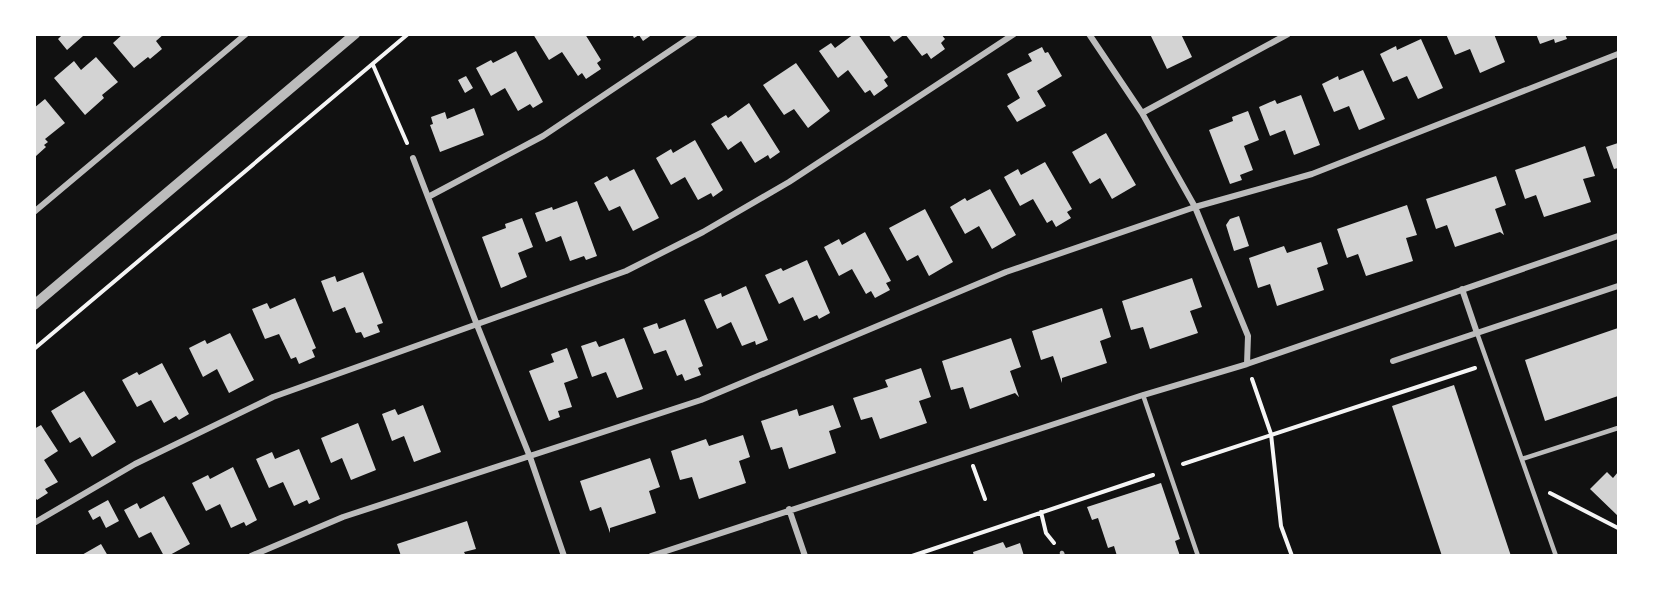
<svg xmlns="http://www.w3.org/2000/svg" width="1653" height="590" font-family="'Source Serif 4',serif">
<rect width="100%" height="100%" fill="#111"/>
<path fill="#d3d3d3" d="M63 34H81L83 36 67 50 58 39Z
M123 34H164L156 41 162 49 150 59 148 57 134 68 113 43Z
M533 34H585L601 60 597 63 601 69 586 79 582 73 578 76 562 52 549 60Z
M632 34H653L643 41 639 35 634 38Z
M854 34H858L888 77 884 80 888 86 874 96 870 90 865 93 848 70 838 78 819 51 831 43 835 48Z
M888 34H905L894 42Z
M905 34H941L945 39 941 43 945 49 931 59 927 53 922 56Z
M1150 34H1181L1192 57 1167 69Z
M1446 34H1494L1505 62 1480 73 1470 49 1455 55Z
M1536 34H1565L1567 39 1555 43 1554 39 1540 44Z
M1421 39 1443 88 1418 99 1407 76 1393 82 1380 54 1396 46 1397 50Z
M1042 47 1045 53 1048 52 1062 76 1037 91 1046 106 1017 122 1007 106 1020 98 1007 74 1032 61 1028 54Z
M516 51 543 102 533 108 530 104 518 111 505 88 491 96 476 68 491 60 493 63Z
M96 57 118 82 102 95 104 98 85 115 54 78 74 61 81 70Z
M796 63 830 111 808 128 794 109 784 115 763 85Z
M1363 70 1385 119 1359 130 1349 106 1334 112 1322 84 1338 76 1339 80Z
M466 76 473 88 465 93 458 80Z
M1301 95 1320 145 1294 155 1285 130 1270 136 1259 107 1275 100 1277 104Z
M45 99 65 123 45 139 48 142 44 145 46 147 36 156 34 108Z
M749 103 780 152 770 159 768 155 755 163 741 141 728 150 711 124 726 115 728 118Z
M474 108 484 135 440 152 430 125 433 124 431 117 445 112 447 119Z
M1248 111 1259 140 1244 146 1253 170 1240 175 1242 180 1230 184 1209 130 1233 121 1232 117Z
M1106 133 1136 185 1112 199 1100 178 1090 184 1072 152Z
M695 140 723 190 713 197 711 193 698 200 685 177 671 185 656 158 671 149 673 153Z
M1618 143V168L1614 169 1606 147Z
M1585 146 1595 176 1583 179 1591 202 1544 217 1536 195 1525 199 1515 170Z
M1045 162 1072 209 1067 212 1071 218 1056 227 1052 220 1047 223 1033 199 1020 206 1004 177 1018 169 1021 175Z
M634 169 659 218 633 231 620 206 609 211 594 183 607 176 610 181Z
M1496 176 1506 205 1495 209 1504 235 1500 232 1455 247 1447 225 1436 229 1426 199Z
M990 189 1016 235 992 249 979 226 965 234 950 207 965 198 967 201Z
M577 201 597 256 586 260 584 256 570 261 561 236 546 242 535 213 552 207 553 210Z
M1407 205 1417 235 1406 238 1413 261 1366 276 1358 254 1347 258 1337 229Z
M925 209 953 262 929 276 918 255 907 261 889 228Z
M1239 216 1249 246 1234 251 1226 225 1230 219Z
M522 218 533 247 518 253 527 277 501 288 482 237 506 228 505 224Z
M865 232 891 281 886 283 890 290 875 298 871 291 866 294 852 269 839 276 824 247 839 239 842 245Z
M1321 242 1328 264 1317 268 1324 290 1277 306 1270 284 1258 288 1249 258 1284 246 1287 253Z
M807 260 830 313 819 319 817 315 804 321 793 297 779 304 765 275 781 268 783 271Z
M363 272 383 323 377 325 380 332 364 338 361 332 356 333 345 307 333 312 321 281 335 276 337 282Z
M1192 278 1202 307 1190 311 1198 333 1150 349 1143 327 1131 330 1122 301Z
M746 286 768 340 756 345 755 341 742 346 731 322 717 329 704 300 721 293 722 297Z
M295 298 316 348 312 350 315 357 299 364 296 357 291 359 279 334 265 339 252 309 267 303 270 309Z
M1102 308 1111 337 1100 341 1107 363 1062 378V383L1053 356 1041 360 1032 331Z
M685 319 703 366 698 368 701 375 685 381 682 374 677 376 666 350 654 354 643 328 657 323 659 329Z
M1618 328V396L1545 421 1525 360Z
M230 333 254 380 229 393 217 369 203 377 189 348 205 340 207 344Z
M624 338 643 389 617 398 606 372 592 377 581 346 596 341 599 347Z
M1011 338 1021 367 1010 371 1019 397 1015 393 970 409 963 387 951 390 942 361Z
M567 348 578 378 564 383 572 407 558 411 560 417 549 421 529 371 554 362 551 354Z
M162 363 189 414 179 420 176 416 164 423 151 400 137 407 122 380 137 372 139 375Z
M921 368 931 397 919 401 927 423 880 439 872 417 861 420 853 398 888 387 885 380Z
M1454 385 1511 556H1442L1392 406Z
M84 391 116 442 92 457 80 437 70 443 51 411Z
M423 405 441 452 414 462 404 436 392 441 382 414 395 409 398 415Z
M833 405 841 427 829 431 836 453 789 469 782 447 771 450 761 421 797 409 799 416Z
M358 423 376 470 351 480 342 458 331 463 321 438Z
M41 425 58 451 44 460 58 482 45 489 48 493 37 500 34 496V429Z
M743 435 750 457 739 461 746 483 699 499 692 477 680 480 671 451 706 439 709 446Z
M299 449 320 499 309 504 307 500 294 506 283 482 269 488 256 459 272 452 275 459Z
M650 458 660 487 649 491 656 513 610 528V533L601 507 590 511 580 481Z
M233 467 257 520 246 526 244 522 231 528 220 504 206 511 192 483 208 475 210 479Z
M1607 472 1613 478 1618 472V516L1590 489Z
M1161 483 1180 539 1175 541 1180 556H1117L1114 546 1108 548 1098 518 1092 520 1087 507Z
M164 496 190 544 168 556H164L151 532 139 538 124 510 137 503 140 509Z
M108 500 119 521 106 528 100 516 93 520 88 511Z
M467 521 476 549 464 552 466 556H401L397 544Z
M1003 542 1006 548 1020 543 1024 556H974L973 552Z
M101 544 108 556H80Z"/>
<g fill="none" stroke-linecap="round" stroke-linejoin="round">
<path stroke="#f5f5f5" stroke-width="4" d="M373 65 407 143
M34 349 408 34
M1252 379 1271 434 1281 526 1292 556
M1183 464 1475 368
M973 466 985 499
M1550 493 1618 528
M1041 512 1046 533 1054 543
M912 556 1153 475"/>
<path stroke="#bcbcbc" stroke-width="4.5" d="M1477 333 1556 556
M1143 395 1198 556
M1522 459 1618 428
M1062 553 1063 556"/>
<path stroke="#bcbcbc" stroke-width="6" d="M1089 34 1142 113 1195 207 1248 336 1247 364
M1142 113 1288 34
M413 158 477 325 530 457 564 556
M428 197 543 136 695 34
M34 212 246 34
M1462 289 1477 333
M1393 361 1618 286
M789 509 805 556
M34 523 135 464 273 397 626 271 703 232 789 182 1014 34
M251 556 343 517 701 400 1006 272 1195 207 1312 174 1618 54
M651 556 1143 395 1247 364 1618 236"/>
<path stroke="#bcbcbc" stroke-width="10" d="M34 305 355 34"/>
</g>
<rect width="1653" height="590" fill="none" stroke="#ffffff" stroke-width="72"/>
</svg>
